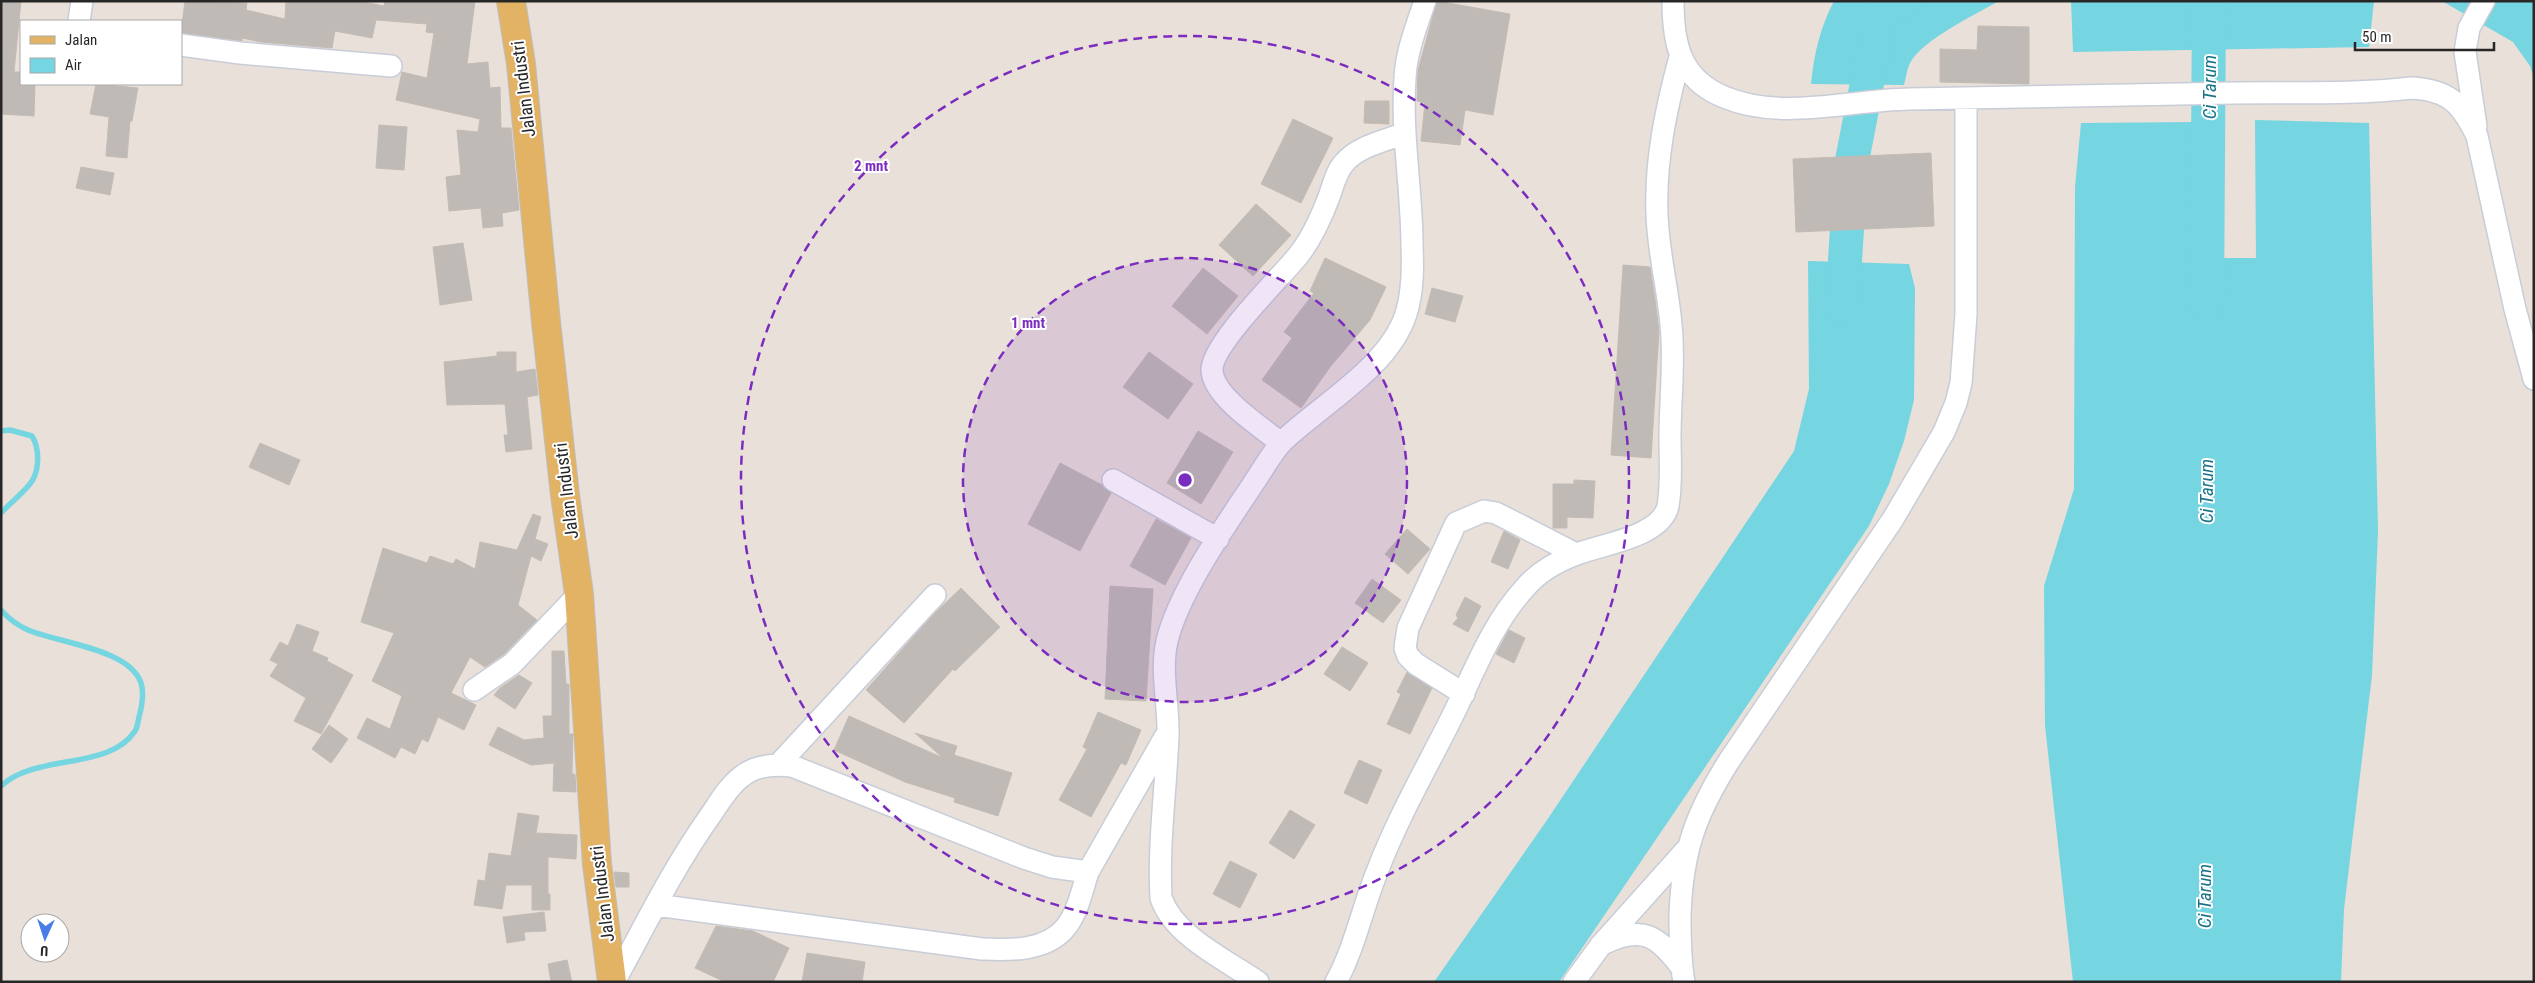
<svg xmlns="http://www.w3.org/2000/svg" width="2535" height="983" font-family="'Roboto Condensed',sans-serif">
<rect width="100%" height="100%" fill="#e8e0d9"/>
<path fill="#75d5e1" d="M1834 1H1999C1976 14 1922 40 1910 63 1907 69 1906 78 1904 85L1811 84C1814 54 1820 28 1834 1Z
M2071 1H2374L2369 47 2073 52Z
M2442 1H2534V78L2530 66 2513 42Z
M2255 120 2369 123 2378 531 2372 675 2344 909 2341 982H2073L2045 725 2044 586 2074 489 2075 187 2081 123 2197 122 2194 258H2256Z
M1808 261 1909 264 1915 288 1914 400 1904 441 1889 484 1869 526 1559 982H1434L1545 823 1794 451 1809 389Z"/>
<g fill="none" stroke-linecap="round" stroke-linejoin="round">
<path stroke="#75d5e1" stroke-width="5.5" d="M1 431 10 430 32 436C40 449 40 473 29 485 21 495 10 503 1 513
M1 610C8 618 19 626 28 630 59 643 130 649 141 683 144 691 142 706 140 713 138 719 138 727 135 731 109 771 36 753 1 786"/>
<path stroke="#75d5e1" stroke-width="34" d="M2207 304 2209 1
M1842 308 1851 166 1880 16 1905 1"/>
</g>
<path fill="#c0bab6" stroke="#c3bbb4" d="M1 1H21L14 72H21V84H35L34 116 1 114Z
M185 1 247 3 246 10 285 19 286 1H359L384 6 385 1H475L467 64 488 62 490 88 500 87 501 128H511L519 210 502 213 503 226 483 228 481 208 449 211 446 177 461 175 457 130 478 132 480 119 396 100 402 72 427 78 434 33 426 32 427 24 376 20 372 38 335 31 332 48 261 42 242 38V41L181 33Z
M1437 1 1510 14 1493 115 1465 110 1460 145 1421 141 1425 103 1417 101 1418 70Z
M1978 26 2029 27V84L1940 82V49L1977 50Z
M96 84 138 88 132 121H130L127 158 106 156 109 117 90 114Z
M1365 101H1389V124L1364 123Z
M1293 119 1333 138 1301 203 1261 184Z
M379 125 407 127 404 170 376 168Z
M1931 153 1934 226 1796 232 1793 159Z
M81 167 114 173 110 195 76 188Z
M1256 204 1291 235 1253 276 1219 245Z
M463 243 472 300 440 305 433 247Z
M1325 258 1386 287 1370 320 1330 367 1301 408 1262 380 1292 338 1284 332 1314 293 1310 291Z
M1623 265 1650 267 1655 299 1659 331 1651 458 1611 455Z
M1203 268 1238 296 1207 334 1172 306Z
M1432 288 1463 296 1455 322 1425 314Z
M497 352H516V372L535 369 538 395 527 397 532 449 506 452 504 435H508L505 404 447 405 444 362 497 356Z
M1149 352 1193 384 1168 419 1123 387Z
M1198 431 1233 452 1201 504 1167 483Z
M260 443 300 460 289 485 249 467Z
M1060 463 1102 485 1111 493 1080 551 1028 524Z
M1574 480 1595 481 1593 518 1567 517V528H1553V484H1574Z
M533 514 541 517 535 539 548 544 541 561 531 556 518 605 537 620 504 654 485 667 470 657 451 693 476 705 464 730 438 717 428 742 422 739 415 754 401 747 395 758 357 738 367 718 390 729 402 696 372 681 394 633 361 622 383 548 427 563 430 556 453 564 456 559 475 569 480 542 517 550Z
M1156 519 1191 538 1165 585 1130 566Z
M1407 529 1430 549 1408 574 1385 554Z
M1504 531 1520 540 1508 569 1491 562Z
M1372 579 1401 600 1383 623 1355 603Z
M1110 586 1153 589 1146 701 1105 699Z
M961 588 1000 627 955 671 953 669 904 723 866 690 931 617Z
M1465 597 1481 606 1468 632 1453 624 1458 618 1456 615Z
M297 624 319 632 312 651 328 658 327 661 353 675 321 734 294 721 306 698 270 676 278 664 270 660 280 642 288 646Z
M1509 630 1525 638 1514 663 1496 654Z
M1342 647 1368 663 1350 691 1324 674Z
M552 651H564L566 684H569V734H573L572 774H575L576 792 553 791 554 763 531 765 489 745 498 727 524 740 544 738 543 716H552Z
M1407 672 1432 688 1410 734 1387 724 1401 694 1397 692Z
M519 675 532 683 515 709 494 695 500 688Z
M1098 712 1141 730 1126 765 1121 763 1091 817 1059 800 1087 749 1083 747Z
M849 716 943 758 915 733 957 746 954 755 1012 773 998 816 954 802 955 798 905 782 834 750Z
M329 725 348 739 331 763 312 749Z
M1359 760 1382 770 1367 804 1344 793Z
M1290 810 1315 825 1294 859 1269 843Z
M518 813 539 816 536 833 577 835 576 859 548 857V894H550V910H532V885H506L502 909 474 905 478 880 485 881 489 853 511 856Z
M1230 861 1257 874 1240 908 1213 894Z
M614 872 629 873V887H616Z
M544 912 546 931 524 932 525 940 507 943 503 917Z
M716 926 753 931 789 948 773 982H725L695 968Z
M807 953 865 962 862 982H802Z
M567 960 572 982H551L548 964Z"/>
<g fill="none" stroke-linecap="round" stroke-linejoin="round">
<defs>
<path id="minor" d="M1673 1C1673 44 1680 79 1724 97 1781 121 1849 100 1909 99 2017 97 2125 95 2233 93 2292 92 2352 95 2411 88 2449 90 2461 103 2477 136L2515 309 2534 379
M79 21 82 1
M181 45 240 53 391 66
M2476 126 2465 52 2469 28 2484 1
M1281 443C1261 427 1214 397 1212 371 1210 346 1279 279 1297 257 1311 240 1321 218 1329 197 1333 186 1336 172 1344 163 1358 146 1385 141 1405 133
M1113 480 1218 539
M474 690 512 664 579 594
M1464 694 1416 664 1408 656 1405 648 1408 628 1456 523 1484 511 1496 513 1576 554
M778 765 935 595
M656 905 982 949C1009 950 1046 952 1066 927 1078 912 1082 890 1088 872
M1605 943C1643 925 1658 936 1682 968
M614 982C645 926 673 868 710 816 719 803 728 787 741 777 755 765 774 764 792 766L1024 858 1052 867 1088 872 1165 737
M1258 982C1226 960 1174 936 1161 898 1158 844 1166 789 1168 735 1169 704 1160 672 1167 641 1179 591 1226 525 1255 481 1264 468 1272 452 1283 441 1322 404 1389 367 1406 314 1413 292 1413 269 1412 246 1412 190 1401 134 1405 78 1406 52 1417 25 1425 1
M1336 982C1355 947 1362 909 1377 872 1397 819 1426 769 1451 719 1473 675 1491 625 1524 589 1537 573 1558 561 1577 554 1602 544 1661 537 1668 506 1672 484 1670 460 1670 437 1670 400 1675 362 1671 325 1668 288 1658 252 1657 214 1655 160 1666 109 1680 57
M1574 982 1601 945 1686 850
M1684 982C1680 961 1680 938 1680 916 1682 852 1695 815 1729 761L1893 519 1944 432 1956 403 1961 383 1966 314V98"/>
<path id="major" d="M511 1 521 64 546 322 565 495 579 594 597 864 612 982"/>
</defs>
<use href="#minor" stroke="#c8cdd8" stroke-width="24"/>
<use href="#major" stroke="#bebebe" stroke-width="30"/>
<use href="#minor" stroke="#fff" stroke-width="21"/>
<use href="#major" stroke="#e2b265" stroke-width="28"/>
</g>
<circle cx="1185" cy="480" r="222" fill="#7b2cbf" fill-opacity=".12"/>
<g fill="none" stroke="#7b2cbf" stroke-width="2.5" stroke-dasharray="9 6">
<circle cx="1185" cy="480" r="222"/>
<circle cx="1185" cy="480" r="444"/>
</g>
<g text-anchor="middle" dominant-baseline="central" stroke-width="4" stroke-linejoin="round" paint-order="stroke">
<g font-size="18" fill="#272727" stroke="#fff">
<text transform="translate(523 89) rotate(-97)">Jalan Industri</text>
<text transform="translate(566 491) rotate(-97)">Jalan Industri</text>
<text transform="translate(602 894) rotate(-97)">Jalan Industri</text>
</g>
<g font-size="19" font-style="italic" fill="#1a7288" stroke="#fff">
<text transform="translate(2209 87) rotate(-90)">Ci Tarum</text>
<text transform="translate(2206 491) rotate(-90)">Ci Tarum</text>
<text transform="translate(2204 896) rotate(-90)">Ci Tarum</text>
</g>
</g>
<circle cx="1185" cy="480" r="8" fill="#7b2cbf" stroke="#fff" stroke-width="2.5"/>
<g font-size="15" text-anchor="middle" font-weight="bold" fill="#7b2cbf" stroke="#fff" stroke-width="4" stroke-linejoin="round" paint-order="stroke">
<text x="871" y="171">2 mnt</text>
<text x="1028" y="328">1 mnt</text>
</g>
<rect width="2535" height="983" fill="none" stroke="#272727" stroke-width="5"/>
<rect x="20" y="20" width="162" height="65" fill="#ffffff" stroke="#a9a9a9"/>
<rect x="30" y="36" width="25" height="8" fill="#e2b265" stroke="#a9a9a9"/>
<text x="65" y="45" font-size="15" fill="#272727">Jalan</text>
<rect x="30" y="58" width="25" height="15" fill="#75d5e1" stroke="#a9a9a9"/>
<text x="65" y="70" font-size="15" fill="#272727">Air</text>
<g transform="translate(45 938) rotate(183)"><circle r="24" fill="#ffffff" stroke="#a9a9a9"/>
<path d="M0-4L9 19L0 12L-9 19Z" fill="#487de7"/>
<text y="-8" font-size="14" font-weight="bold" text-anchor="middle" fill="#272727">U</text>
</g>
<path d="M2355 42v8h139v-8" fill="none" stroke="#272727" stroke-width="2.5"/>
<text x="2362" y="42" font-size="15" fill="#272727" stroke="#ffffff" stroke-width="4" paint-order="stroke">50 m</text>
</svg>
